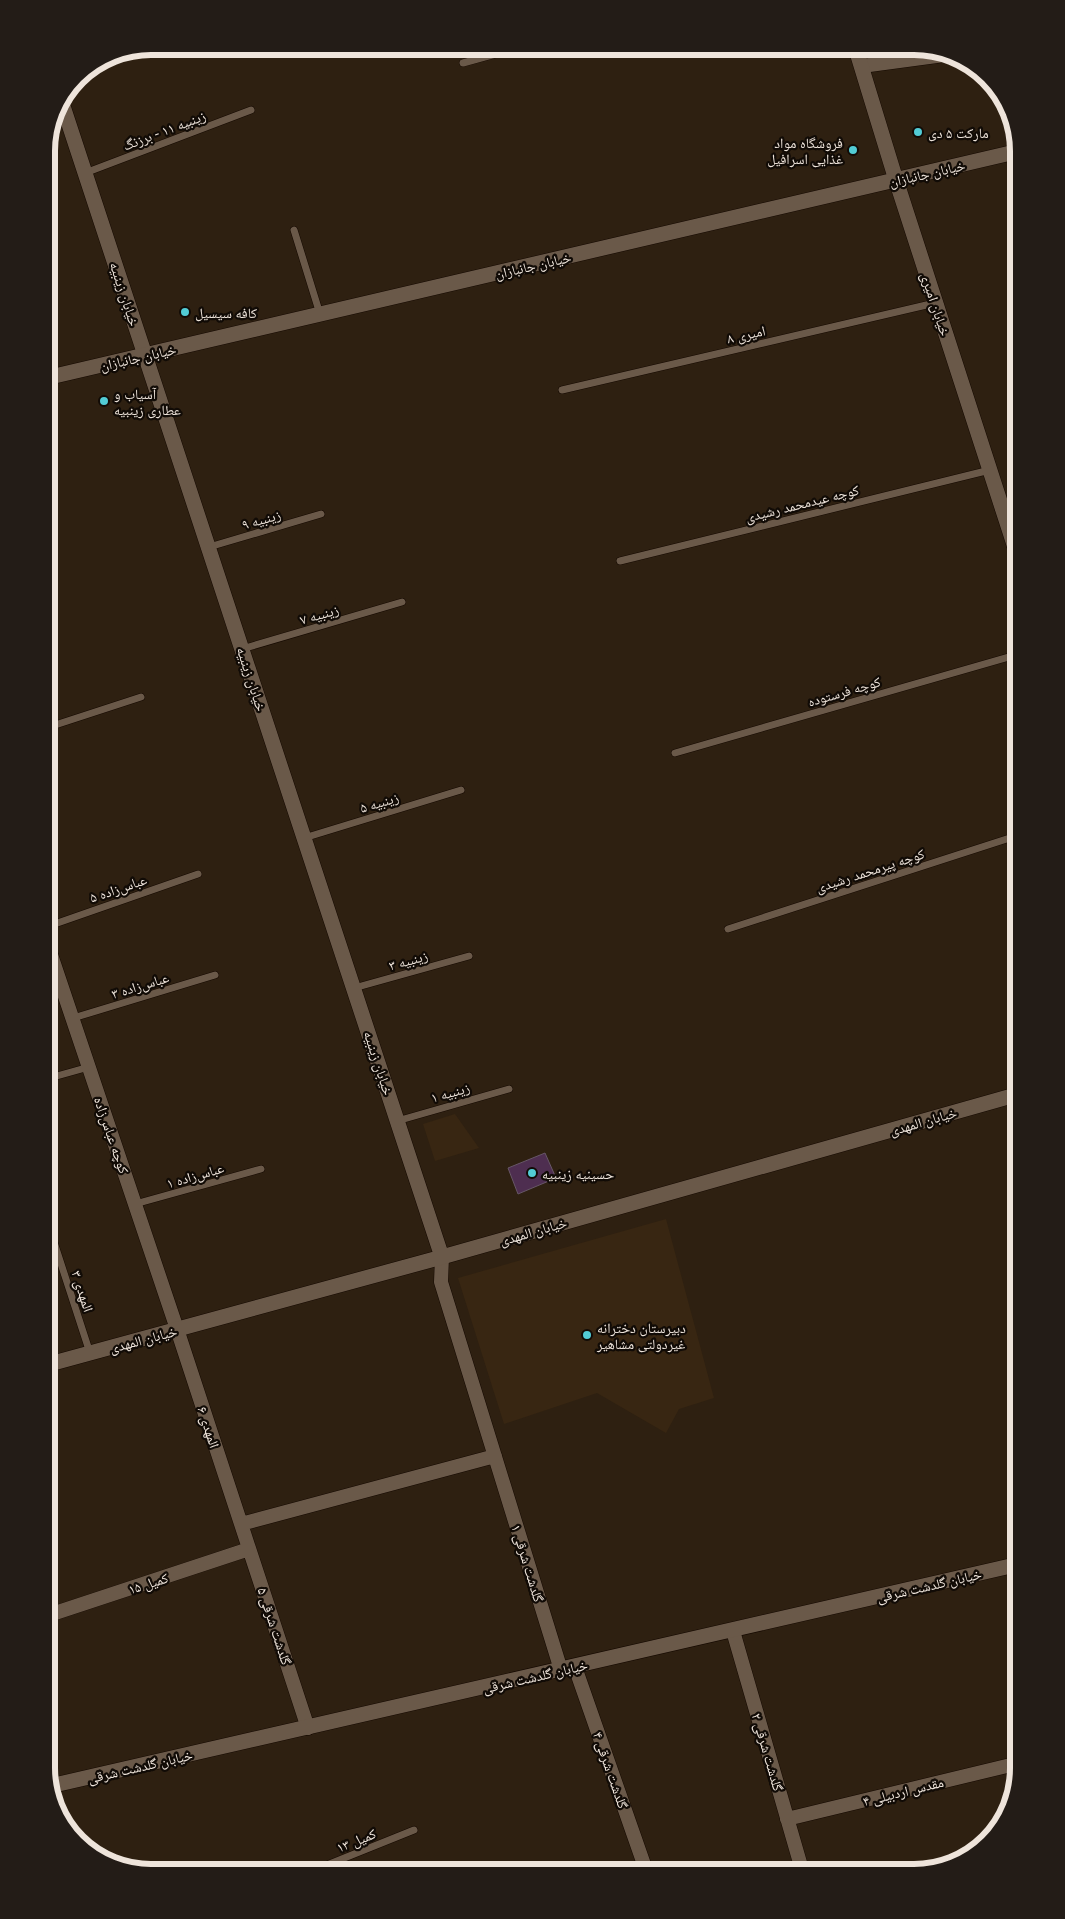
<svg xmlns="http://www.w3.org/2000/svg" width="1065" height="1919" font-family="'Noto Serif','Noto Naskh Arabic',serif">
<rect width="100%" height="100%" fill="#2e2011"/>
<path fill="#382612" d="M455 1114 479 1148 435 1161 423 1124Z
M666 1219 714 1398 679 1409 666 1433 597 1393 504 1424 458 1278Z"/>
<path fill="#4e2e50" stroke="#675767" d="M545 1153 556 1178 518 1194 508 1168Z"/>
<g fill="none" stroke-linecap="round" stroke-linejoin="round">
<defs>
<path id="service" d="M463 63 525 46
M85 173 251 110
M294 230 320 314
M562 390 935 303
M46 542H47
M209 547 321 514
M620 561 990 470
M242 649 402 602
M46 728 141 697
M675 753 1019 654
M304 838 461 790
M46 927 198 874
M728 929 1019 835
M354 988 469 956
M73 1018 215 975
M46 1079 89 1067
M397 1121 509 1089
M135 1204 261 1169
M52 1236 90 1353
M307 1873 414 1830"/>
<path id="minor" d="M862 66 944 55
M1002 508 1019 503
M46 940 177 1329 308 1728
M442 1257 441 1282 561 1670
M241 1524 495 1456
M46 1616 249 1549
M733 1631 803 1873
M575 1667 647 1873
M787 1819 1019 1763"/>
<path id="tertiary" d="M855 46 896 180 1019 560
M61 100 442 1257
M46 1365 442 1257 1019 1094
M50 1786 1019 1564"/>
<path id="secondary" d="M46 378 1019 151"/>
</defs>
<use href="#service" stroke="#150900" stroke-width="8"/>
<use href="#minor" stroke="#150900" stroke-width="15"/>
<use href="#tertiary" stroke="#150900" stroke-width="16"/>
<use href="#secondary" stroke="#150900" stroke-width="16"/>
<use href="#service" stroke="#6a5949" stroke-width="7"/>
<use href="#minor" stroke="#6a5949" stroke-width="14"/>
<use href="#tertiary" stroke="#6a5949" stroke-width="15"/>
<use href="#secondary" stroke="#6a5949" stroke-width="15"/>
</g>
<g fill="#52ccd5" stroke="#110b06" stroke-width="2">
<circle cx="918" cy="132" r="5"/>
<circle cx="853" cy="150" r="5"/>
<circle cx="185" cy="312" r="5"/>
<circle cx="104" cy="401" r="5"/>
<circle cx="532" cy="1173" r="5"/>
<circle cx="587" cy="1335" r="5"/>
</g>
<g text-anchor="middle" dominant-baseline="central" stroke-width="4.5" stroke-linejoin="round" paint-order="stroke">
<g font-size="14" fill="#eee4db" stroke="#110b06">
<text transform="translate(164 130) rotate(-21)">زینبیه ۱۱ - برزنگ</text>
<text transform="translate(927 173) rotate(-13)">خیابان جانبازان</text>
<text transform="translate(533 265) rotate(-13)">خیابان جانبازان</text>
<text transform="translate(125 294) rotate(72)">خیابان زینبیه</text>
<text transform="translate(936 304) rotate(72)">خیابان امیری</text>
<text transform="translate(746 334) rotate(-13)">امیری ۸</text>
<text transform="translate(138 357) rotate(-13)">خیابان جانبازان</text>
<text transform="translate(802 503) rotate(-14)">کوچه عیدمحمد رشیدی</text>
<text transform="translate(261 519) rotate(-16)">زینبیه ۹</text>
<text transform="translate(319 614) rotate(-16)">زینبیه ۷</text>
<text transform="translate(252 679) rotate(72)">خیابان زینبیه</text>
<text transform="translate(844 691) rotate(-16)">کوچه فرستوده</text>
<text transform="translate(379 802) rotate(-17)">زینبیه ۵</text>
<text transform="translate(870 870) rotate(-18)">کوچه پیرمحمد رشیدی</text>
<text transform="translate(118 888) rotate(-19)">عباس‌زاده ۵</text>
<text transform="translate(408 960) rotate(-16)">زینبیه ۳</text>
<text transform="translate(140 985) rotate(-17)">عباس‌زاده ۳</text>
<text transform="translate(379 1063) rotate(72)">خیابان زینبیه</text>
<text transform="translate(450 1092) rotate(-16)">زینبیه ۱</text>
<text transform="translate(923 1121) rotate(-16)">خیابان المهدی</text>
<text transform="translate(112 1135) rotate(71)">کوچه عباس‌زاده</text>
<text transform="translate(195 1175) rotate(-16)">عباس‌زاده ۱</text>
<text transform="translate(533 1231) rotate(-16)">خیابان المهدی</text>
<text transform="translate(83 1291) rotate(72)">المهدی ۳</text>
<text transform="translate(143 1339) rotate(-15)">خیابان المهدی</text>
<text transform="translate(209 1427) rotate(72)">المهدی ۶</text>
<text transform="translate(528 1563) rotate(73)">گلدشت شرقی ۱</text>
<text transform="translate(148 1583) rotate(-18)">کمیل ۱۵</text>
<text transform="translate(929 1585) rotate(-13)">خیابان گلدشت شرقی</text>
<text transform="translate(275 1626) rotate(72)">گلدشت شرقی ۵</text>
<text transform="translate(535 1676) rotate(-13)">خیابان گلدشت شرقی</text>
<text transform="translate(768 1752) rotate(74)">گلدشت شرقی ۲</text>
<text transform="translate(140 1766) rotate(-13)">خیابان گلدشت شرقی</text>
<text transform="translate(611 1770) rotate(71)">گلدشت شرقی ۴</text>
<text transform="translate(903 1791) rotate(-14)">مقدس اردبیلی ۴</text>
<text transform="translate(356 1840) rotate(-22)">کمیل ۱۳</text>
</g>
<g font-size="14" fill="#eee4db" stroke="#110b06" text-anchor="start">
<text x="928" y="132">مارکت ۵ دی</text>
<text x="843" y="142" text-anchor="end">فروشگاه مواد<tspan x="843" dy="16">غذایی اسرافیل</tspan></text>
<text x="195" y="312">کافه سیسیل</text>
<text x="114" y="393">آسیاب و<tspan x="114" dy="16">عطاری زینبیه</tspan></text>
<text x="542" y="1173">حسینیه زینبیه</text>
<text x="597" y="1327">دبیرستان دخترانه<tspan x="597" dy="16">غیردولتی مشاهیر</tspan></text>
</g>
</g>
<path d="M0 0H1065V1919H0ZM151 55H914A96 96 0 0 1 1010 151V1768A96 96 0 0 1 914 1864H151A96 96 0 0 1 55 1768V151A96 96 0 0 1 151 55Z" fill="#231c17" fill-rule="evenodd"/>
<path fill="none" stroke="#eee4db" stroke-width="6" d="M151 55H914A96 96 0 0 1 1010 151V1768A96 96 0 0 1 914 1864H151A96 96 0 0 1 55 1768V151A96 96 0 0 1 151 55Z"/>
</svg>
